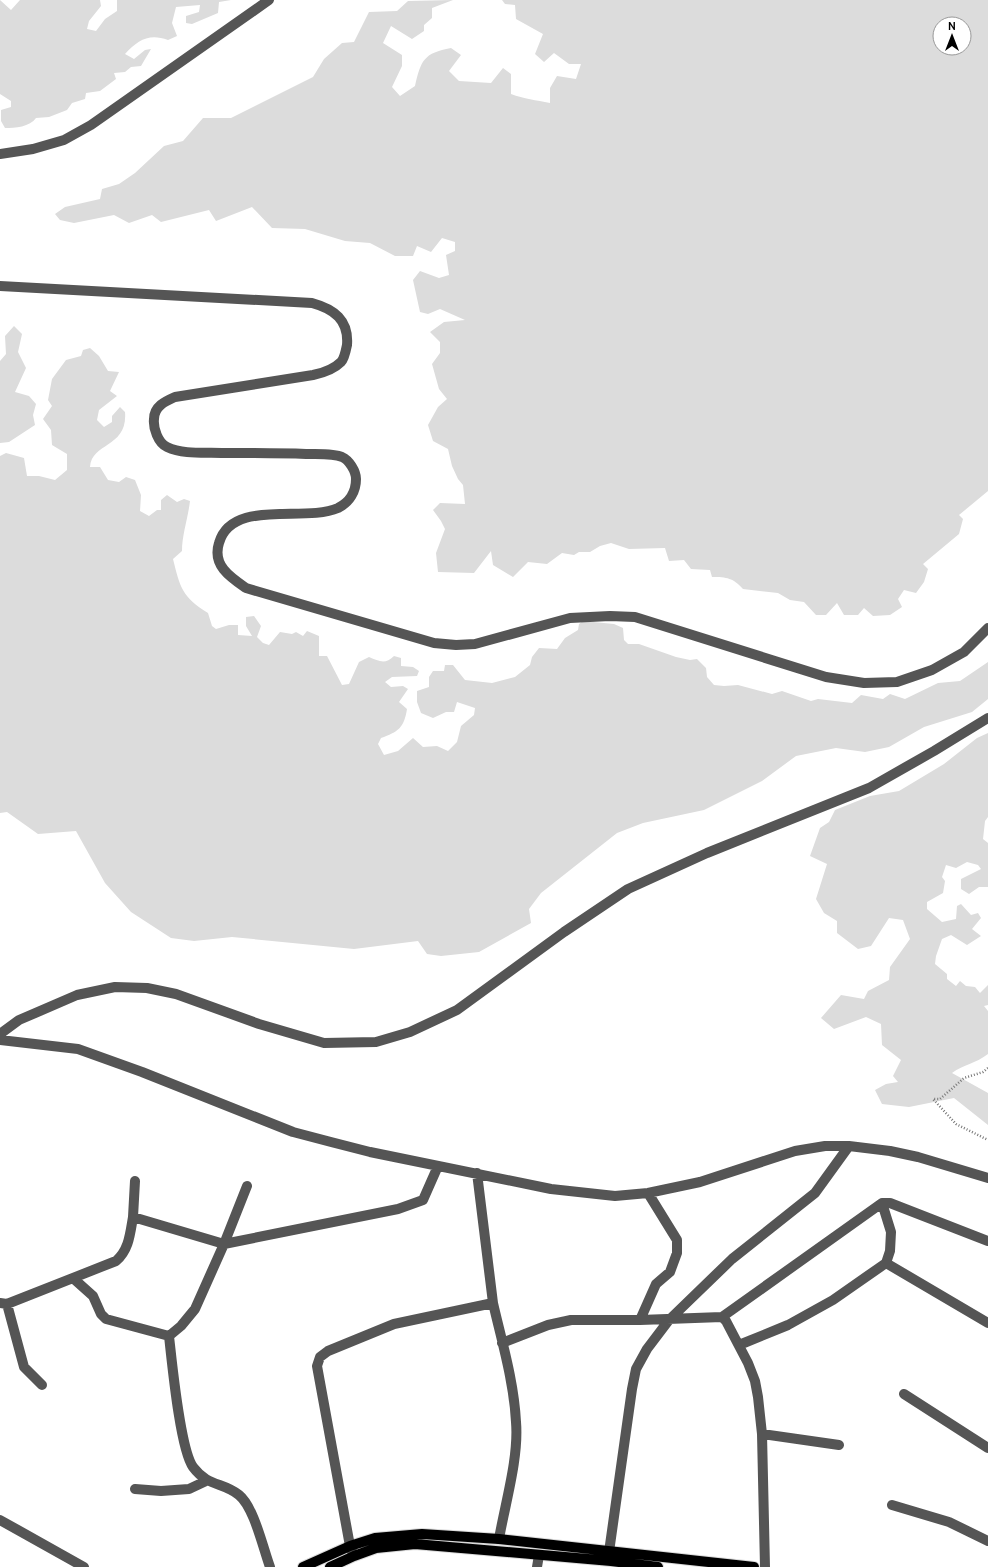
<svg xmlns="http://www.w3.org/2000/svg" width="988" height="1567" font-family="Cabin,sans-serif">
<rect width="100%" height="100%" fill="#fff"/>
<path fill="#dcdcdc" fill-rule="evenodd" d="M0 0 11 10 20 0H100L101 6 89 21 87 29 96 31 105 19 117 11V0H231L219 2 218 13 192 24 186 23V16L199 12 200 5 176 7 172 23 177 36 168 40C149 33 138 40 125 54L134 59 145 50 151 49 141 66 131 67 125 72 114 73 116 79 100 91 86 93 85 99 72 103 67 110 49 117 36 118C30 127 15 128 5 128L1 121V110L11 107V101L0 94Z
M453 0 432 8V18L424 25V31L412 39 391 26 383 43 402 55V66L392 87 400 96 415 86C421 60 424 53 451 48L461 55 449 71 459 81 491 83 503 68 511 74V94C524 99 536 100 550 103V88L557 76 576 79 581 64H569L554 53 544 62 535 54 543 34 516 19 515 5 505 4 502 0H988V491L959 515 963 519 959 534 923 564 928 569 924 582 916 593 904 590 898 599 902 607 890 615 873 616 864 608 858 615H844L837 603 826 615H816L804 602 790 600 778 593 743 589C733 578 727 577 712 577L710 570 691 569 684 560 669 561 665 548 629 549 611 543 600 546 590 552H579L574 555 562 553 547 564 528 562 513 577 493 565 491 551 474 573 438 572 436 553 445 529 441 521 433 510 440 503 465 504 463 485 458 479 452 466 448 449 433 441 428 425 438 407 447 399 439 389 432 364 440 353V342L430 332 444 322 465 320 440 309 428 314 420 312 413 280 420 271 439 278 449 275 446 255 455 251V242L442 238 431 252 417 246 413 256H395L370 243 345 241 305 229 272 228 252 207 216 221 209 210 161 222 152 215 129 223 114 215 74 223 60 220 55 214 65 207 100 199 102 189 119 184 135 173 164 146 183 141 203 118H231L313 77 324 59 342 43 354 42 369 12 397 11 408 1ZM940 24H964V48H940Z
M14 326 22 334 18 352 26 368 15 392 29 396 36 404 33 415 35 425 9 442 0 443V361L6 354 5 336Z
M90 348 99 356 108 371 119 372 110 391 117 396 99 410 97 420 104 427 112 422V416L120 407 125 412C128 448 92 442 90 467H100L108 480 119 482 126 477 135 480 141 495 140 511 149 516 157 510H161V500L167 495 177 502 184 499 190 501C188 518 182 535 182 551L173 559C180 587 182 597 208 613L212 626 216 629 229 625H238V635L252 636 246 626V617L254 616 261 626 257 637 263 643 269 645 280 632 292 634 296 632 303 636 307 631 319 636V656H327L342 685 349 684 359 662 369 657C379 661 385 665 394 656L401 658V666L413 667 419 671 417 676 392 677 385 682 391 687 403 686 408 689 399 702 407 709C404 728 398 732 381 738L378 744 384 755 398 751 413 738 423 747 437 746 448 751 457 742 461 726 474 715 475 708 457 702 454 712H446L433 718 421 713 417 702V691L429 687V677L433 671H444L445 665H453L465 680 492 683 515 677 530 665 532 657 539 648 557 649 565 638 578 630 579 624 583 621 614 624 623 628 624 640 628 644H639L676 657 690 660 697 659 706 668 707 677 714 685 724 686 738 685 772 694 782 691 811 701 818 699 852 703 861 695 883 699 890 694 905 699 938 683 960 681 988 662V699L972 712 924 727 889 747 865 752 836 748 796 756 762 781 704 810 643 823 617 833 541 893 529 909 531 923 479 952 441 956 427 954 418 941 354 949 232 937 194 941 171 938 131 912 105 883 76 831 38 834 7 812 0 813V456L6 453 24 458 27 476H39L55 480 67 470V454L52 445 51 430 43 419 52 406 48 400 52 379 66 360 81 356 83 350Z
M988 733V817L985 821 983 839 988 843V887H979L969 894 961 889V879L981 869 978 865 967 862 956 868 946 865 942 877 945 881 943 893 927 902V909L942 922 956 919 957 906 961 904 971 915 978 913 981 918 972 929 981 936 967 945 951 935 942 939 936 956 935 964 947 974V979L956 986 960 981 966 986 975 987 980 993 988 985V1005L984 1006 988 1011V1054C975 1064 964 1064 952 1073L988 1093V1125L954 1098 909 1107 882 1104 875 1090 886 1084 898 1082 893 1076 901 1060 882 1045 881 1024 866 1017 834 1029 821 1018 841 995 864 999 868 991 889 980 890 967 910 939 903 920 889 918 871 946 858 949 837 933V921L824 913 816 899 827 864 810 856 820 828 829 822 835 810 870 796 899 791 944 764 977 738Z"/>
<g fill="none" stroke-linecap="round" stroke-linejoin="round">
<defs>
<path id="major" d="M303 1567 350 1546 375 1538 422 1534 499 1539 754 1567
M330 1567 354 1556 376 1548 415 1544 611 1561 658 1567"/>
</defs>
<use href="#major" stroke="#dbdbdb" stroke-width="12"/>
<path stroke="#777" stroke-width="2.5" stroke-dasharray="1 2" stroke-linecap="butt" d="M988 1068 983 1072 964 1078 940 1099H933L956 1124 988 1140"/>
<path stroke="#555" stroke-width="10" d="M0 154 33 149 64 140 91 125 269 0
M0 286 312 303C334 309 349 320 347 345 346 350 344 359 341 362 333 370 323 373 313 375L175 397C166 401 154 406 154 419 153 428 158 443 167 447 184 455 206 452 224 453 251 453 279 453 306 454 314 454 334 453 342 457 349 460 356 471 356 479 356 491 350 502 338 508 304 523 232 498 219 543 212 565 230 577 246 588L434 643 456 645 475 644 570 618 610 616 635 617 826 677 864 683 897 682 932 670 964 652 988 628
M0 1034 19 1020 77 995 115 987 147 988 176 994 259 1024 324 1043 376 1042 410 1032 457 1010 564 932 628 889 707 853 869 788 934 751 988 718
M0 1040 78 1049 142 1072 293 1132 331 1142 370 1152 551 1189 615 1196 648 1193 700 1182 795 1151 825 1146H849L890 1151 918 1157 988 1178
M648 1193 677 1240V1253L670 1272 656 1284 640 1320 722 1317 726 1321 748 1363 755 1381 758 1397 762 1434 765 1567
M133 1217 135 1181
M886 1263 988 1323
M74 1279 93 1296 101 1314 106 1319 169 1336
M0 1303 7 1304 116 1261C129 1250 130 1234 133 1217L224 1244 247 1186
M493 1303C502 1342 514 1382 516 1422 519 1458 505 1504 499 1539
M7 1304 24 1367 42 1385
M722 1317 882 1203H890L988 1241
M169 1336 181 1326 195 1309 224 1244 398 1209 423 1200 438 1166
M169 1336C172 1362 180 1449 193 1467 208 1487 223 1482 239 1495 254 1507 263 1548 270 1567
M502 1343 548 1325 571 1320H640
M739 1345 788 1325 833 1300 886 1263 890 1251 891 1232 882 1203
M904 1394 988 1448
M762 1434 839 1445
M135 1489 161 1491 189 1489 206 1481
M892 1505 949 1522 988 1541
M0 1520 84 1567
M609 1552 632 1389 636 1369 647 1349 669 1320 732 1259 815 1193 849 1146
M353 1554 350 1546 317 1366 320 1357 328 1351 394 1324 493 1303 477 1173
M537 1567 539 1555"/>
<use href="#major" stroke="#000" stroke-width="10"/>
</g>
<g transform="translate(952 36)"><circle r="19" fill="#ffffff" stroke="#999999"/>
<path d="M0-3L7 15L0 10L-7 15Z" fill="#000000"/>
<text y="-6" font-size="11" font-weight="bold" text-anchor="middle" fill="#000000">N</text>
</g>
</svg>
